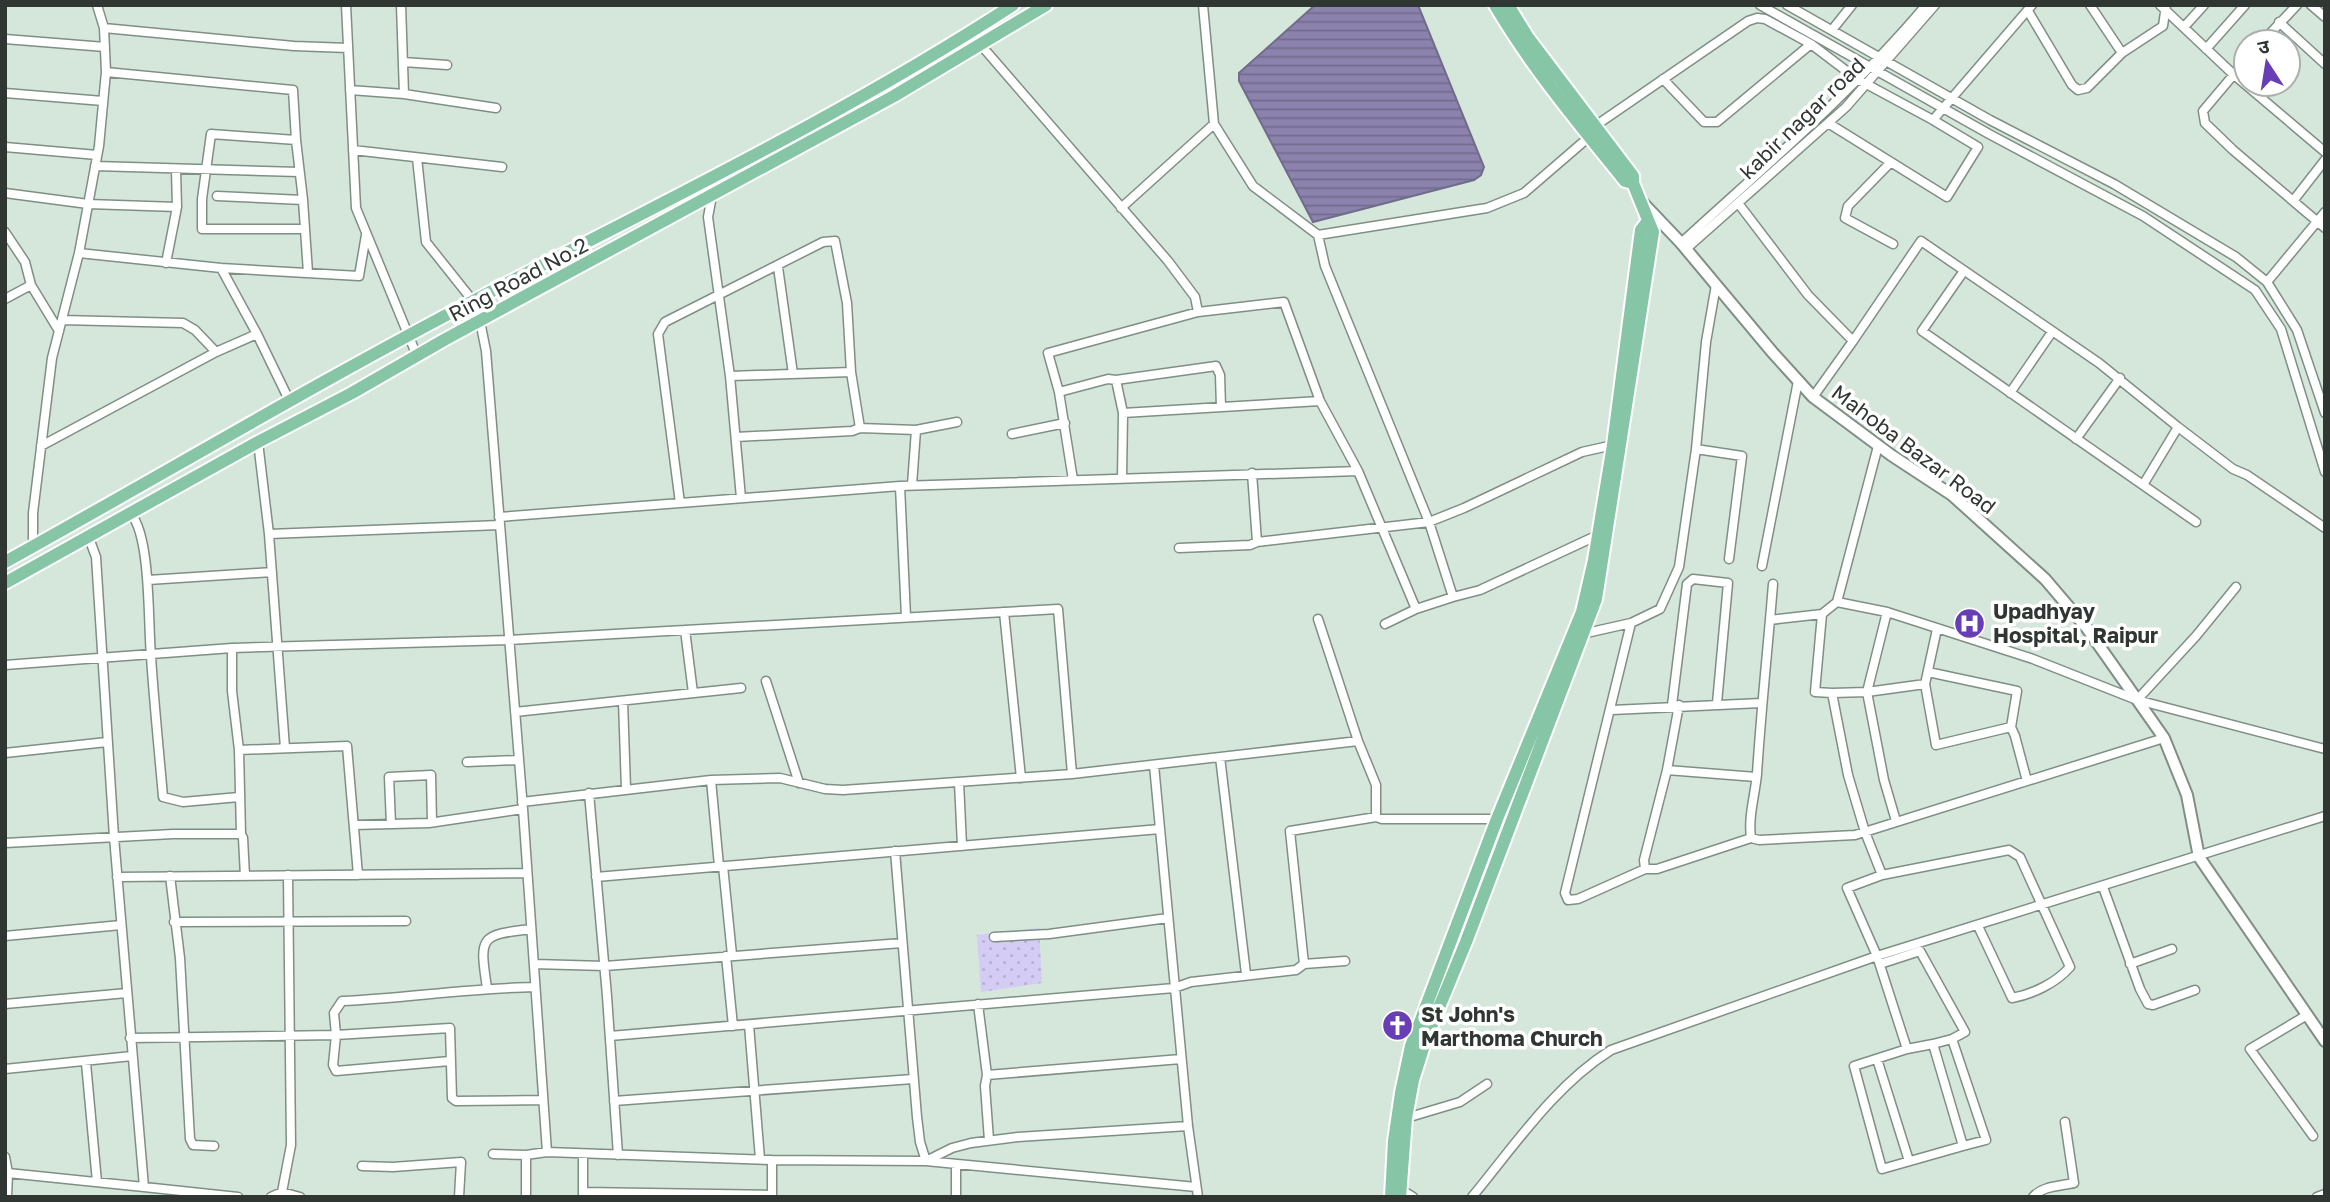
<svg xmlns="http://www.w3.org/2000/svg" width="2330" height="1202" font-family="'Golos Text','Noto Sans Devanagari',sans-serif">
<defs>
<pattern id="grass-dots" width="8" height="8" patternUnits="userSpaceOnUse" patternTransform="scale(1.75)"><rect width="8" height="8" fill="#d4ccf5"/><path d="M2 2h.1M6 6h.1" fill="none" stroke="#b6b0d2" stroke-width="1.8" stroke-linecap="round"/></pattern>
<pattern id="water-rules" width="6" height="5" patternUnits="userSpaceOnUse" patternTransform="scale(1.75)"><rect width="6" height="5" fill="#8c82ae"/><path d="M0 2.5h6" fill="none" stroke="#736b8e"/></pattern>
</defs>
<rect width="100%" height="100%" fill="#d5e6db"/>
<path fill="url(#grass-dots)" d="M1039 928 1042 983 981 992 977 935Z"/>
<path fill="url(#water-rules)" stroke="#706c89" stroke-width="2" d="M1315 5H1418L1484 167 1481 175 1474 180 1313 222 1239 81V73Z"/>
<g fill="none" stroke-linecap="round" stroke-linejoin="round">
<defs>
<path id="street" d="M346 5 356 208 417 356
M401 5 404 94
M1760 5 1989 134 2143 216 2255 290 2281 329 2325 472
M1787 5 1990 120 2114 184 2236 257 2267 282 2297 330 2325 413
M2090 5 2122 53
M2160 5 2233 74 2325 152
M2311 5 2325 17
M2028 11 2072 85 2078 90 2087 88 2122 53 2163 26 2166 5
M2279 22 2325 64
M2184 27 2204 5
M104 28 294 46 348 48
M1832 30 1852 5
M5 39 105 47
M2262 42 2297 5
M980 44 1168 261 1195 297 1198 312
M2206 49 2245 5
M2246 60 2203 111 2205 123 2233 150 2325 228
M403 62 447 65
M106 72 293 90 296 140 211 134 202 199V229H305
M1663 79 1704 122H1717L1811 44 1857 79 1933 120 1978 147 1947 197 1828 123
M350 90 404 94 496 108
M5 93 103 101
M1933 120 2032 5
M1214 124 1253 186 1318 235 1487 208 1524 193 1589 137 1595 126 1748 21 1757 18 1765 19 1811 44
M5 147 97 155
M353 150 502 167
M417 158 426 242 473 301
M1891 162 1848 206 1845 218 1893 244
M95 166 299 172
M5 193 88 204 177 207
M217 196 303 200 296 140
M712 196 708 217 730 376 741 498
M303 200 308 273
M2293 201 2325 160
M1738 203 1808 295 1853 341 1921 241 2099 363 2178 427 2233 469 2247 475 2325 528
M1121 208 1214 124 1203 5
M5 232 25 262 31 285 59 331
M1318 235 1325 266 1429 522 1453 597 1480 590 1598 535H1601
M1681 243C1765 166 1853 92 1926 5
M1686 249 1846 107 1935 5
M79 253 221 268 359 276 366 235
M166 263 177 207 176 170
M778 267 793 374
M221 268 257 334 290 402
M1961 275 1922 331 2196 522
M2267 282 2325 212
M5 299 31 285
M62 320 183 323 195 330 216 352
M480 321 486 351 523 809 547 1152
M730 376 851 372
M1116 380 1123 413 1122 478
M1059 392 1108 379 1116 380 1216 366 1220 375 1221 407
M2010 393 2052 332
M1813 397 1853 341
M1123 413 1320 401
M1012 434 1065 423
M736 437 852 431 860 428 916 430 957 422
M2076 439 2120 378
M258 442 269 534 285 748
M41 446 216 352 257 334
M1696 449 1742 456 1729 559
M1252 473 1257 542
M1073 480 1059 392 1048 353 1198 312 1284 302 1320 401 1358 471 1416 609 1453 597
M912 485 916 430
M2143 485 2178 427
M900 486 906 617
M680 503 658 334 665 322 823 242 835 241 847 303 851 372 860 428
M131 514C151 537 148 624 151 656 154 703 159 750 163 797L183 802 239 797
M499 517 900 486 1358 471
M269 534 500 525
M33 546V513L52 358 79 253 99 146 106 72 104 28 97 5
M1179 548 1250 545 1257 542 1429 522 1464 508 1582 452 1613 445
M1762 566 1798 381
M148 580 272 572
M1837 602 1887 612 2033 659 2137 700 2325 749
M1004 612 1021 778
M1887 612 1867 692 1884 780 1896 821
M1822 614 1815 692 1832 693 1848 775 1865 832 1882 875
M1318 619 1358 741 1376 785V817
M1770 620 1822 614 1837 602 1878 446
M1631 623 1565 893 1568 900 1578 899 1645 869H1657L1751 838 1759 840 1855 835 2164 738
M1385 624 1416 609
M1937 629 1925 684 1936 745 2011 727
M685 630 693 693
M1582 634 1631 623 1660 609 1679 567 1696 449 1706 342 1716 285
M232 648V691L239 750 241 834 243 838 245 876
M5 665 232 648 509 640 1058 609 1072 774
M1928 672 2017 691 2011 727 2015 736 2027 781
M766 681 799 783
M1832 693 1867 692 1925 684
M2137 700 2196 636 2236 587
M623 701 626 789
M1672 705 1687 584 1693 579 1728 583 1717 703
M1612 710 1761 703
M515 712 741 688
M239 750 347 746 358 875
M5 753 107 742
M1220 757 1246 974
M467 762 519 760
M1154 765 1188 1126 1198 1197
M1667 770 1756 777
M711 780 719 866
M959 782 962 846
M589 793 607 996 618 1155
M522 802 711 780 780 778 825 789 843 790 1072 774 1358 741
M391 824 389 777 431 775 432 822
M354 825 429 823 523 809
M1751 838C1748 817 1755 795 1757 774 1761 710 1768 647 1773 584
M5 843 173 834H241
M895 851 917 1117 920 1142 926 1161 952 1148 971 1143 1018 1137 1188 1126
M723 866 732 955
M1645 869 1644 860 1667 770 1679 705
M170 876 180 958 190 1139 193 1145 214 1146
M117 877 527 873
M596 877 1160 829
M2103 887 2140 989 2148 1004 2153 1005 2195 990
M174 922 406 921
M5 936 121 925
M994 937 1049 934 1168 918
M726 956 733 1026
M534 964 605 966 902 943
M1304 964 1290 831 1376 817 1382 819H1513
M1880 964 1920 951 1965 1032 1952 1039
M2130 964 2172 949
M487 988C479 936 480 935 531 929
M5 1004 127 993
M978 1004 987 1075 985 1086 989 1140
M2307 1015 2250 1049 2313 1136
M749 1025 760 1159
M610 1036 1174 988 1191 982 1296 970 1304 964 1345 961
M130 1038 336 1035 450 1028 452 1098 456 1101 543 1100
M1907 1049 1933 1044
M1877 1059 1909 1161
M450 1061 336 1071 333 1065 336 1035 334 1013 342 1001C406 998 470 988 535 987
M86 1063 97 1182
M5 1069 132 1056
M987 1075 1181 1059
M614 1101 913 1079
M1403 1119 1460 1102 1487 1084
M1963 1146 1986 1140 1952 1039 1933 1044 1963 1146 1882 1169 1854 1066 1907 1049 1877 956 1847 888 1882 875 2009 850 2020 857 2070 967C2056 983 2033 994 2012 998L1978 926
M493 1154 526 1155 547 1152 772 1160 926 1161 1196 1187
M5 1157 8 1173 7 1197
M772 1160V1197
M362 1166 393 1167 461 1162 459 1197
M8 1173 144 1187 114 837 96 557 89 538
M144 1187 238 1197
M1400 1189 1413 1197
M282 1192 291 1145 288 875
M583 1192 772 1195
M583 1196V1154
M271 1197 282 1192 300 1197
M526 1197V1155
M956 1197V1164
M1472 1197C1515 1145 1554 1086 1611 1050L1877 956 2325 816
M2033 1197C2042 1186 2060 1186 2074 1183L2065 1122
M2317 1197 2325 1194"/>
<path id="secondary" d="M1643 203 1681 243 1773 353 1813 397 1891 455 1952 495 2045 579 2086 627 2164 738 2187 795 2199 857 2325 1041"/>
<path id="primary" d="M1495 5C1532 68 1579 124 1625 181L1633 183
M5 562C162 475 316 383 475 300 656 205 841 117 1013 5
M5 583 258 442 352 393 444 340 894 96 1046 5
M1391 1197 1394 1141 1401 1093 1411 1046 1497 819 1582 612 1594 560 1613 445 1641 230 1647 222
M1400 1197 1406 1118 1413 1080 1426 1039 1466 942 1596 599 1653 232 1633 183V176L1527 36 1508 5"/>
</defs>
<use href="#street" stroke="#7f8f84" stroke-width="11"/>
<use href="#secondary" stroke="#7f8f84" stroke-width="14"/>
<use href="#primary" stroke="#fff" stroke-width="16"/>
<use href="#street" stroke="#fff" stroke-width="8"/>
<use href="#secondary" stroke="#fff" stroke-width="10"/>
<use href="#primary" stroke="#86c5a5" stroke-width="12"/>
</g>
<defs>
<symbol id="hospital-disc" viewBox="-11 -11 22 22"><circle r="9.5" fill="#673eb6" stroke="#fff"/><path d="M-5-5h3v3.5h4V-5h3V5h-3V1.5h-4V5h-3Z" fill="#fff"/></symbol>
<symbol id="church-disc" viewBox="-11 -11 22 22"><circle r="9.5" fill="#673eb6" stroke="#fff"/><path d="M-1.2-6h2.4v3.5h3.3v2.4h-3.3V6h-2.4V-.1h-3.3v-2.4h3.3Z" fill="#fff"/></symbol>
</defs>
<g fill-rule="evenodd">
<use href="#hospital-disc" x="1952" y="606" width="35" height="35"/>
<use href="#church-disc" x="1380" y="1008" width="35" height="35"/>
</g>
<g text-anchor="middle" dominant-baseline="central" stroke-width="7" stroke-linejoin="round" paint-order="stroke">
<g font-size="21" fill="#303733" stroke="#fff">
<text transform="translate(1802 118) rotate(-44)">kabir nagar road</text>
<text transform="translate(518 279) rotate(-28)">Ring Road No.2</text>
<text transform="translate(1914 449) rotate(37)">Mahoba Bazar Road</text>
</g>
<g font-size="21" font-weight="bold" fill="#303733" stroke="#fff" text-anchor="start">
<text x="1993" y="611">Upadhyay<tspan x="1993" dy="24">Hospital, Raipur</tspan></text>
<text x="1421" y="1014">St John's<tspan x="1421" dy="24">Marthoma Church</tspan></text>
</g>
</g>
<rect width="2330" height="1202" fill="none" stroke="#303733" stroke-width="14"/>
<g transform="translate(2267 63) rotate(348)"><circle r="33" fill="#ffffff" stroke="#acafad" stroke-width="2"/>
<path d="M0-5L12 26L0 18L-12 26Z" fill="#673eb6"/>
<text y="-10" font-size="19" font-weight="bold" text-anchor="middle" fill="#303733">उ</text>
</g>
</svg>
